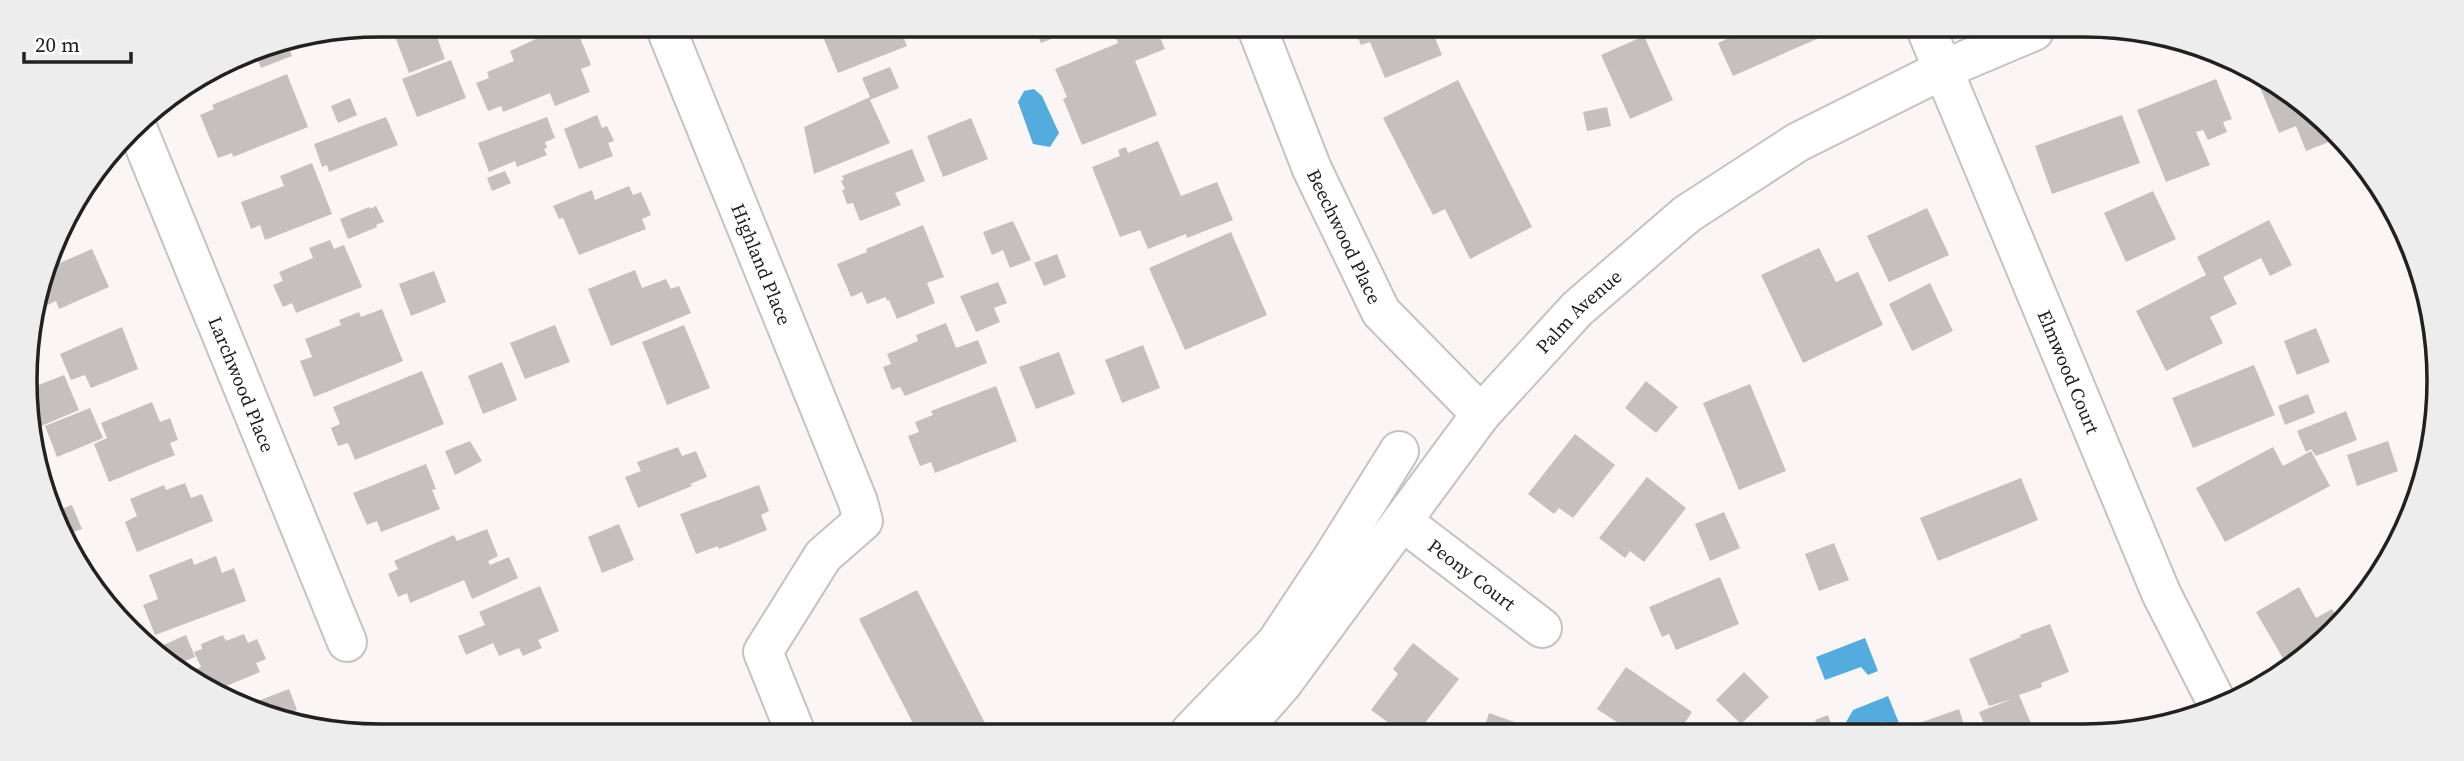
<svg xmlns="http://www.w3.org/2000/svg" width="2464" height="761" font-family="'Source Serif 4',serif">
<rect width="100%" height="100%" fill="#fbf5f5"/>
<path fill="#53acdd" d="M1034 89 1042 96 1059 133 1050 147 1033 144 1018 102 1024 91Z
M1865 638 1878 671 1868 675 1861 667 1825 680 1816 657Z
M1888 696 1899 723 1890 726 1882 722 1857 733H1851L1846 722 1853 710Z"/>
<path fill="#c5c0bf" d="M566 25H575L591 65 581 69 590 92 555 106 550 93 503 112 501 106 488 111 476 83 489 78 487 72 514 61 510 51Z
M433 26 445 59 409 73 396 39Z
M835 26 899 27 907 46 838 73 821 32Z
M1034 27H1081L1041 43Z
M1112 27 1156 28 1165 49 1135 61 1157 115 1082 145 1063 99 1067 97 1055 69 1118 43Z
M1354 28 1444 29 1433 33 1442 55 1385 78 1370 42 1361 45Z
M1747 30H1826L1828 34 1733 76 1718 43Z
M1644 36 1673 100 1630 119 1601 55Z
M287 43 292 56 261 68 254 50Z
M244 52 248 61 200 81 199 80Z
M451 60 466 98 417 117 402 79Z
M890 67 899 88 870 100 890 143 814 174 804 127 870 97 862 78Z
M2254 73 2282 85 2336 139 2306 151 2296 126 2279 133Z
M287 74 308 127 233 157 232 153 218 158 200 115 214 109 212 105Z
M2216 79 2232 119 2223 122 2227 132 2208 140 2203 130 2196 132 2210 165 2166 182 2137 110Z
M1458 80 1532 227 1470 259 1445 209 1433 215 1383 118Z
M350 98 357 115 338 123 331 106Z
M1607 107 1611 126 1587 131 1583 112Z
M597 115 602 128 607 126 614 141 608 143 613 156 579 169 564 129Z
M2122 115 2140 163 2052 194 2035 146Z
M386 117 398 145 329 172 327 165 322 167 314 144Z
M547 117 555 138 545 142 547 148 544 149 547 155 517 167 515 161 489 172 478 143Z
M971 118 988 159 943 177 927 136Z
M1158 141 1181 196 1217 182 1233 220 1187 238 1186 234 1148 249 1140 230 1120 237 1092 167 1120 156 1118 150 1126 147 1128 153Z
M912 149 925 181 895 193 901 205 860 221 853 203 847 204 842 190 845 189 841 181 844 180 842 176Z
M312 163 332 214 265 240 260 225 251 229 241 202 284 186 280 176Z
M505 171 511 183 492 191 487 178Z
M629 186 633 195 641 192 651 215 642 219 646 229 579 255 563 218 559 219 553 206 592 190 595 200Z
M2153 191 2176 239 2126 262 2104 213Z
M376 206 384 222 376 225 377 227 348 239 340 219 369 207 370 209Z
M1927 208 1949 255 1889 282 1867 236Z
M68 214 73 224 59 229 61 223Z
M2269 220 2292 265 2270 276 2261 258 2223 277 2237 304 2210 317 2223 343 2166 371 2136 311 2206 275 2197 257Z
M1013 221 1031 260 1010 268 1003 250 992 255 983 232Z
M923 225 944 277 927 283 935 303 897 319 889 300 887 301 886 297 867 304 862 292 851 297 837 264 867 252 866 249Z
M1231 232 1267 315 1185 350 1149 268Z
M330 240 334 249 344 245 362 287 296 313 292 303 283 307 273 285 283 281 279 272 313 258 309 248Z
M1819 248 1836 282 1858 272 1883 325 1803 363 1761 275Z
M92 249 109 287 59 309 56 301 43 307 39 298 48 268Z
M1057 254 1066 277 1044 286 1034 263Z
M635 270 642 288 666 279 671 289 679 286 691 313 611 346 588 289Z
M434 271 446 302 411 316 399 284Z
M998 282 1007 303 994 308 1000 322 976 332 960 296Z
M1930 283 1953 331 1912 351 1889 304Z
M382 309 403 361 314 397 300 361 312 357 305 339 341 325 339 320 359 312 361 317Z
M946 323 956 348 978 340 987 363 905 396 900 387 892 390 883 367 891 364 887 354 918 341 916 335Z
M555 325 570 362 525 379 510 343Z
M684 325 710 388 667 405 642 342Z
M122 327 138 369 91 388 85 375 71 380 60 354Z
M2316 328 2330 362 2297 375 2284 341Z
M1143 345 1160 388 1122 403 1105 360Z
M1059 352 1075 394 1036 409 1019 367Z
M502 362 517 400 483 414 468 376Z
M2254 365 2275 415 2193 448 2172 398Z
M422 371 444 424 355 460 348 443 338 446 331 428 340 424 333 407Z
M64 375 79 410 34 429 31 388Z
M1646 381 1678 407 1656 433 1625 408Z
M1750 384 1786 471 1739 490 1703 403Z
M996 386 1017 441 935 473 931 462 920 466 908 436 919 432 915 422 933 415 931 411Z
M2308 394 2315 413 2285 425 2278 406Z
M152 402 160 422 170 418 178 440 170 443 175 455 109 482 94 444 107 438 101 423Z
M90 408 103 438 57 457 45 426Z
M2346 411 2357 440 2316 456 2311 449 2306 452 2297 431Z
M1575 434 1615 465 1573 518 1559 508 1554 514 1528 494Z
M470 441 482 461 455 475 445 451Z
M2388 441 2398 471 2357 486 2347 455Z
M678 447 682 456 696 451 707 477 690 484 692 486 638 508 625 477 641 471 637 462Z
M2273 447 2283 466 2311 451 2330 486 2225 542 2196 488Z
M426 464 436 489 432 490 440 509 381 532 377 521 367 525 353 493Z
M1647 477 1686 508 1644 562 1630 551 1625 558 1599 538Z
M2021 478 2038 520 1938 561 1920 518Z
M185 483 191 498 202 494 213 521 137 552 125 522 137 516 130 499 164 485 166 490Z
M759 485 769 511 761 515 767 530 719 549 718 546 696 554 680 514Z
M72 505 82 529 67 534 56 511Z
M1724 512 1740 548 1710 561 1695 524Z
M619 524 634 560 602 573 588 537Z
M487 529 498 556 488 561 490 565 509 557 518 578 472 599 464 580 410 603 407 593 398 597 388 574 398 569 394 561 454 535 457 541Z
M1834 543 1849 580 1819 591 1805 554Z
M216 556 222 573 234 568 246 601 155 635 143 605 158 599 149 575 192 558 194 565Z
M1720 577 1739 624 1676 650 1669 634 1662 637 1649 607Z
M96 580 105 603 98 597 91 582Z
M540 586 559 631 538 640 542 648 523 656 519 648 499 656 493 643 466 655 458 636 485 625 479 612Z
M2299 587 2316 618 2332 609 2340 622 2319 648 2288 667 2256 612Z
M917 590 989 731H917L859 619Z
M2050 624 2069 672 2041 683 2042 687 2019 695 2033 728 2019 733H1988L1979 712 2012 699 1989 706 1969 659 2021 637 2020 635Z
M244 634 248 643 257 639 266 659 256 663 260 672 219 689H214L196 682 192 671 201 667 194 652 202 649 201 644 223 635 226 641Z
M186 635 195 657 172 666 164 659 159 647Z
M1413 643 1459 679 1418 732H1401L1371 710 1398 674 1393 669Z
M1626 667 1692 712 1678 733 1632 732 1597 709Z
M1744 672 1769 697 1741 724 1716 700Z
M289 689 297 710 289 713 293 722 250 704Z
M1959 709 1967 733H1910L1908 727Z
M1489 713 1520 724 1517 732H1483Z
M1828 715 1832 727 1820 733 1815 720Z"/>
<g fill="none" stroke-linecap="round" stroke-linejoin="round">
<defs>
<g id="minor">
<path id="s1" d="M665 26 858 502 863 521 823 556 763 652 795 731"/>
<path id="s2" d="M1257 28 1312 169 1381 312 1481 414"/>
<path id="s3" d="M1927 31 2161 593 2220 709"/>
<path id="s4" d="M136 125 347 642"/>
<path id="s5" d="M1402 521 1542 628"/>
<path d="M1191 731 1276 643 1333 557 1399 451"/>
<path id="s6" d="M1240 732 1282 684 1481 414 1577 309 1687 214 1798 142 1942 70 2034 31"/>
</g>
</defs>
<use href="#minor" stroke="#c7c1c1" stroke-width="42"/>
<use href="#minor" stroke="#fff" stroke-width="38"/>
</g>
<g text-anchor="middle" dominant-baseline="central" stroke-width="7" stroke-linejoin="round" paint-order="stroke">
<g font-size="19" fill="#232120" stroke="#fff">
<text stroke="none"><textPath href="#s2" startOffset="226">Beechwood Place</textPath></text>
<text stroke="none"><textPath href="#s1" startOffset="257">Highland Place</textPath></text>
<text stroke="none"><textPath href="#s6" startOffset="541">Palm Avenue</textPath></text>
<text stroke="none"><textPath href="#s3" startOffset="369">Elmwood Court</textPath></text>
<text stroke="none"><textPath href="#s4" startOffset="280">Larchwood Place</textPath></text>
<text stroke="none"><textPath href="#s5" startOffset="88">Peony Court</textPath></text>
</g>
</g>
<path d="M0 0H2464V761H0ZM380 37H2084A343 343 0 0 1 2427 380V381A343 343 0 0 1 2084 724H380A343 343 0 0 1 37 381V380A343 343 0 0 1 380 37Z" fill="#ededed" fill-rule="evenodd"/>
<path fill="none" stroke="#232120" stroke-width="3.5" d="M380 37H2084A343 343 0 0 1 2427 380V381A343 343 0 0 1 2084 724H380A343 343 0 0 1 37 381V380A343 343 0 0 1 380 37Z"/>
<path d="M24 52v10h107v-10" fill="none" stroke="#232120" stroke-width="3.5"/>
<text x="35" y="52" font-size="21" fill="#232120" stroke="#ffffff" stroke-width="5" paint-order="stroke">20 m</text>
</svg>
